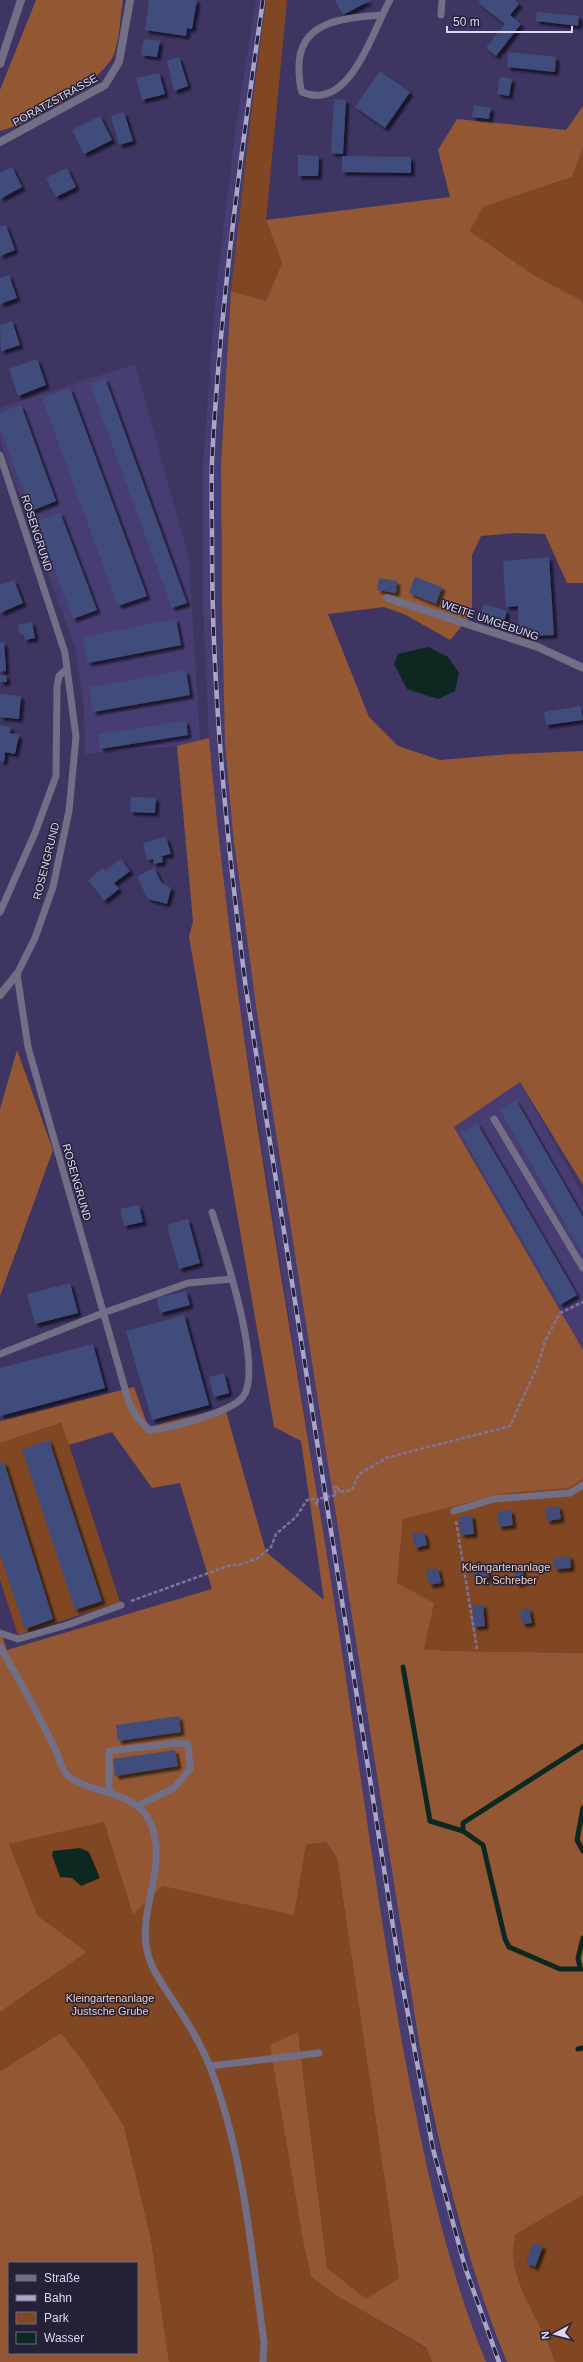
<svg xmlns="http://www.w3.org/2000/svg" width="583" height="2362" font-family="Helvetica,sans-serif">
<defs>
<filter id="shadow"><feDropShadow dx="3.5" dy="3.5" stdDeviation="1" flood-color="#0009"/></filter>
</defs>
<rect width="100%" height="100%" fill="#3e3563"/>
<path fill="#483d73" d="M256 0H266L251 115 231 291 221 464 222 605 233 834 257 1013 419 2042 434 2124 462 2236 507 2362H486L478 2344 446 2248 418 2131 380 1919 339 1631 239 1003 217 835 209 738 203 606V465L216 288 238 111Z
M135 364 189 559 200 740 177 746 85 754 84 705 75 648 0 441V408Z
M520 1082 583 1195V1350L454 1126Z"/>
<path fill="#804722" d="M266 0H287L266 220 282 263 266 301 231 291 251 115Z
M583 147V304L581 300 535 276 470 231 483 207 572 177Z
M62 1423 120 1602 18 1635 0 1580V1443Z
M583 1479V1653L450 1651 424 1649 397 1583 403 1519 507 1493 569 1488Z
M104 1822 133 1915 162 1886 293 1914 306 1845 326 1842 337 1858 399 2278 366 2300 327 2268 298 2032 271 2046 303 2241 311 2277 337 2296 428 2349 432 2362H169L151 2239 124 2126 85 2064 61 2033 0 2071V2012L87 1952 38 1916 9 1844Z
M583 2195V2362H555C544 2326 517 2294 513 2256 512 2250 514 2242 515 2235Z"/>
<path fill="#935833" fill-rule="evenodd" d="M36 0H123C120 17 120 38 114 54 103 82 29 124 0 131V90Z
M583 106V147L572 177 483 207 470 231 535 276 581 300 583 304V583H567L545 534 517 533 481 536 472 555V614L450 640 406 615 384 607 328 614 369 717 398 746 440 760 511 754 583 751V1185L520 1082 454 1127 583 1350V1479L569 1488 507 1493 403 1519 397 1583 434 1603 424 1649 450 1651 583 1653V2195L515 2235C515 2242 512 2250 513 2256 517 2294 544 2326 555 2362H507C465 2259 439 2151 419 2042L257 1013 233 834 225 743 222 605 221 464 231 291 266 301 282 263 266 220 450 197 438 150 457 119 566 130Z
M209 738C235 1038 293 1334 339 1632 360 1769 378 1906 402 2042 422 2150 444 2260 486 2362H432L427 2348 337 2296 311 2277 303 2241 270 2045 298 2032 327 2268 366 2299 399 2278 337 1858 326 1842 306 1845 294 1915 162 1886 133 1915 104 1822 9 1844 38 1916 87 1952 0 2012V1629L7 1650 212 1589 180 1483 152 1488 112 1432 69 1445 61 1423 0 1443V1421L134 1387 148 1427 225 1408 266 1552 324 1600 301 1441 274 1427 189 937 193 921 177 746Z
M17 1050 53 1150 0 1296V1109Z
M61 2033 85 2064 124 2126 151 2239 169 2362H0V2071ZM9 2263H137V2353H9Z"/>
<path fill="#0c2820" d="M428 647 448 657 459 673 455 691 438 699 407 689 394 664 398 654Z
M80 1848 89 1852 100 1878 81 1886 72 1878 60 1877 52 1855 53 1851Z"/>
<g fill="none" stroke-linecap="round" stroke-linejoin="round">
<path stroke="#0c2820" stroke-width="5" d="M403 1667 430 1821 463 1831 483 1845 505 1939 509 1947 560 1969H583
M583 1808 577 1840 583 1851
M463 1831V1823L583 1746
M580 1968 578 1958 583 1938
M578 2049 583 2048"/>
</g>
<path fill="#404d7b" filter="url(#shadow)" d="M149 0H197L192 29 187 28 186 36 145 30Z
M335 0H371L343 15Z
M480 0H514L519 4 510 15 521 24 496 56 486 48 505 24 478 3Z
M537 12 579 16 578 26 536 21Z
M144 39 160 41 157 57 141 55Z
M508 52 556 57 555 72 507 67Z
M179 57 188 86 174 91 167 61Z
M380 71 410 92 385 128 355 107Z
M159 73 165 94 142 100 136 78Z
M500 77 512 79 509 96 497 94Z
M334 99 346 100 343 154 331 153Z
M474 105 491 108 489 119 472 117Z
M124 112 133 141 119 145 111 116Z
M100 116 112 140 84 154 72 130Z
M298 155 319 156 318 176H298Z
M342 156 411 157V173L342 172Z
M12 167 22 187 0 199V173Z
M67 168 76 187 56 197 46 178Z
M6 225 15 250 0 256V227Z
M9 275 17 298 0 304V278Z
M12 321 20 345 1 351 0 325Z
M37 359 46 385 18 396 9 369Z
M105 378 187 603 172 608 90 384Z
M70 388 147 596 118 606 42 398Z
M21 405 56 501 31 511 0 428V413Z
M60 512 97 610 73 619 37 521Z
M549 557 554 635 519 636 518 606 506 607 503 561Z
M415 577 442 587 436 604 409 593Z
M379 578 397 581 396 593 377 590Z
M14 580 23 603 0 613V585Z
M484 604 507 611 503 625 480 618Z
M176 619 181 645 88 663 83 637Z
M32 622 35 638 25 640 23 634H20L18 625Z
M0 642H4L6 671 0 672Z
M186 670 190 695 93 712 89 687Z
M0 675H6L7 682H0Z
M0 694 21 696 19 719 0 717Z
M581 706 583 720 546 725 544 712Z
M186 721 188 735 100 749 98 734Z
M0 725 11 727 10 733 19 735 15 754 5 752 4 762 0 761Z
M131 797 156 798 155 813 130 812Z
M166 837 171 854 162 856 163 862 154 864 153 859 147 860 143 843Z
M121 859 130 871 114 883 119 889 104 901 88 880 103 868 105 871Z
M154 868 161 882 171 888 167 904 148 899 137 877Z
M516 1100 583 1217V1255L500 1110Z
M477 1123 577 1295 560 1305 460 1133Z
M139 1205 143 1222 124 1226 120 1209Z
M188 1219 200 1263 179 1269 167 1225Z
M70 1283 78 1313 35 1324 27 1294Z
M186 1291 190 1305 160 1313 157 1298Z
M184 1315 209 1405 152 1420 126 1331Z
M93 1344 105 1388 0 1416V1368Z
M224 1373 229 1393 214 1397 209 1377Z
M49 1440 102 1601 75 1610 22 1449Z
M4 1462 53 1619 25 1629 0 1555V1463Z
M559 1506 561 1519 547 1521 545 1508Z
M511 1510 513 1525 499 1527 497 1512Z
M472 1515 474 1534 461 1535 459 1517Z
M424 1532 427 1545 415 1548 412 1534Z
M570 1556 571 1568 555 1569 553 1558Z
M486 1562 489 1577 475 1580 472 1565Z
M522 1567 525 1582 516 1584 513 1569Z
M438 1568 441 1583 429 1585 426 1570Z
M483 1604 485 1626 474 1627 472 1606Z
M529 1608 532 1623 522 1624 520 1610Z
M179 1716 181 1732 118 1741 116 1725Z
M175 1750 178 1766 115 1776 113 1759Z
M533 2243 543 2246 535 2267 526 2263Z"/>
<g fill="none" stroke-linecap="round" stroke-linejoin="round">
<path stroke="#7b749b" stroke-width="2.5" stroke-dasharray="4 2" stroke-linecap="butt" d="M456 1521 477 1649
M131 1601 228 1566 243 1564 258 1558 271 1547 276 1534 296 1517 307 1500 314 1499 317 1505 318 1499 336 1495 334 1487 338 1486 339 1492 352 1490 359 1474 386 1458 510 1426 537 1367 545 1341 560 1313 583 1302"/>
<path stroke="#716e85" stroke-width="7" d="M382 15C345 18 298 20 299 68 299 77 299 84 302 92 350 113 372 31 390 0
M441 15 442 0
M0 455 65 653 76 737 69 811 53 887 35 938 17 974 28 1047 129 1403 136 1416 149 1430C169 1429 231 1412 243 1397 264 1369 223 1247 212 1212
M0 912 35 833 56 776 57 687 59 676 67 669
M494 1119 583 1268
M0 1354 103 1313 188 1283 232 1279
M454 1511 494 1499 570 1493 583 1485
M0 1633 18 1639 70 1624 121 1605
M0 1647C20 1681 39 1715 56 1751 59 1758 62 1771 68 1776 94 1796 136 1789 151 1824 167 1865 141 1904 146 1945 149 1969 166 1989 178 2008 190 2026 202 2047 210 2067 244 2155 251 2250 264 2342L263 2362
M109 1791V1751L177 1743 188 1744 190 1769 174 1788 137 1806
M210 2066 319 2053"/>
<path stroke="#716e85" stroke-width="8" d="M0 64 21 0
M0 142 105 85 119 62 130 0
M387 598 538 647 583 668
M0 995 17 974"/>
<defs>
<path id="rail" d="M263 0C241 153 220 307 212 461 211 489 212 518 212 546 212 695 227 842 246 989L400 1971 433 2149 465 2267 499 2362"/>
</defs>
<use href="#rail" stroke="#aba5c8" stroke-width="4.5"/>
<use href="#rail" stroke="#252136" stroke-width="3" stroke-dasharray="9" stroke-linecap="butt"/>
</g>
<g text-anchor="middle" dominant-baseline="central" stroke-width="3" stroke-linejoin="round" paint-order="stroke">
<g font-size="11" fill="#dbd7f4" stroke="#252136">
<text transform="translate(55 100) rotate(-29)">PORATZSTRASSE</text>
<text transform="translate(37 533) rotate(72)">ROSENGRUND</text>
<text transform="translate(490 620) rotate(19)">WEITE UMGEBUNG</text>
<text transform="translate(46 861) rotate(-76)">ROSENGRUND</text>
<text transform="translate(77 1182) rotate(74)">ROSENGRUND</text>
</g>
<g font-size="11" fill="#f3cfbb" stroke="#252136">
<text x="506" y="1567">Kleingartenanlage<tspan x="506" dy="13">Dr. Schreber</tspan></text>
<text x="110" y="1998">Kleingartenanlage<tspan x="110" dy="13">Justsche Grube</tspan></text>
</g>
</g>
<rect x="8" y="2262" width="130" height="92" fill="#252136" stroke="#6e6a82"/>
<rect x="16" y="2275" width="20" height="6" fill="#716e85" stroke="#6e6a82"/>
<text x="44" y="2282" font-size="12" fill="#dbd7f4">Straße</text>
<rect x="16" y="2295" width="20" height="6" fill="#aba5c8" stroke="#6e6a82"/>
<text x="44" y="2302" font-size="12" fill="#dbd7f4">Bahn</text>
<rect x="16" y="2312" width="20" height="12" fill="#804722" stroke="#6e6a82"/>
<text x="44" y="2322" font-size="12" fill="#dbd7f4">Park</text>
<rect x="16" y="2332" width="20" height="12" fill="#0c2820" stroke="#6e6a82"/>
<text x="44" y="2342" font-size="12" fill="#dbd7f4">Wasser</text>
<g transform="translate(555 2334) rotate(263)" stroke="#252136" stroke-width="3" paint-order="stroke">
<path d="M0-3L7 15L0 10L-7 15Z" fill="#dbd7f4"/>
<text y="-6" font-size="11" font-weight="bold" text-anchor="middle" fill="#dbd7f4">N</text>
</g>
<path d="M447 26v6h125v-6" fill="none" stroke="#dbd7f4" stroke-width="2"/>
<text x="453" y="26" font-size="12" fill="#dbd7f4" stroke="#252136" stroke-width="3" paint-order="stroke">50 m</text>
</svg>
